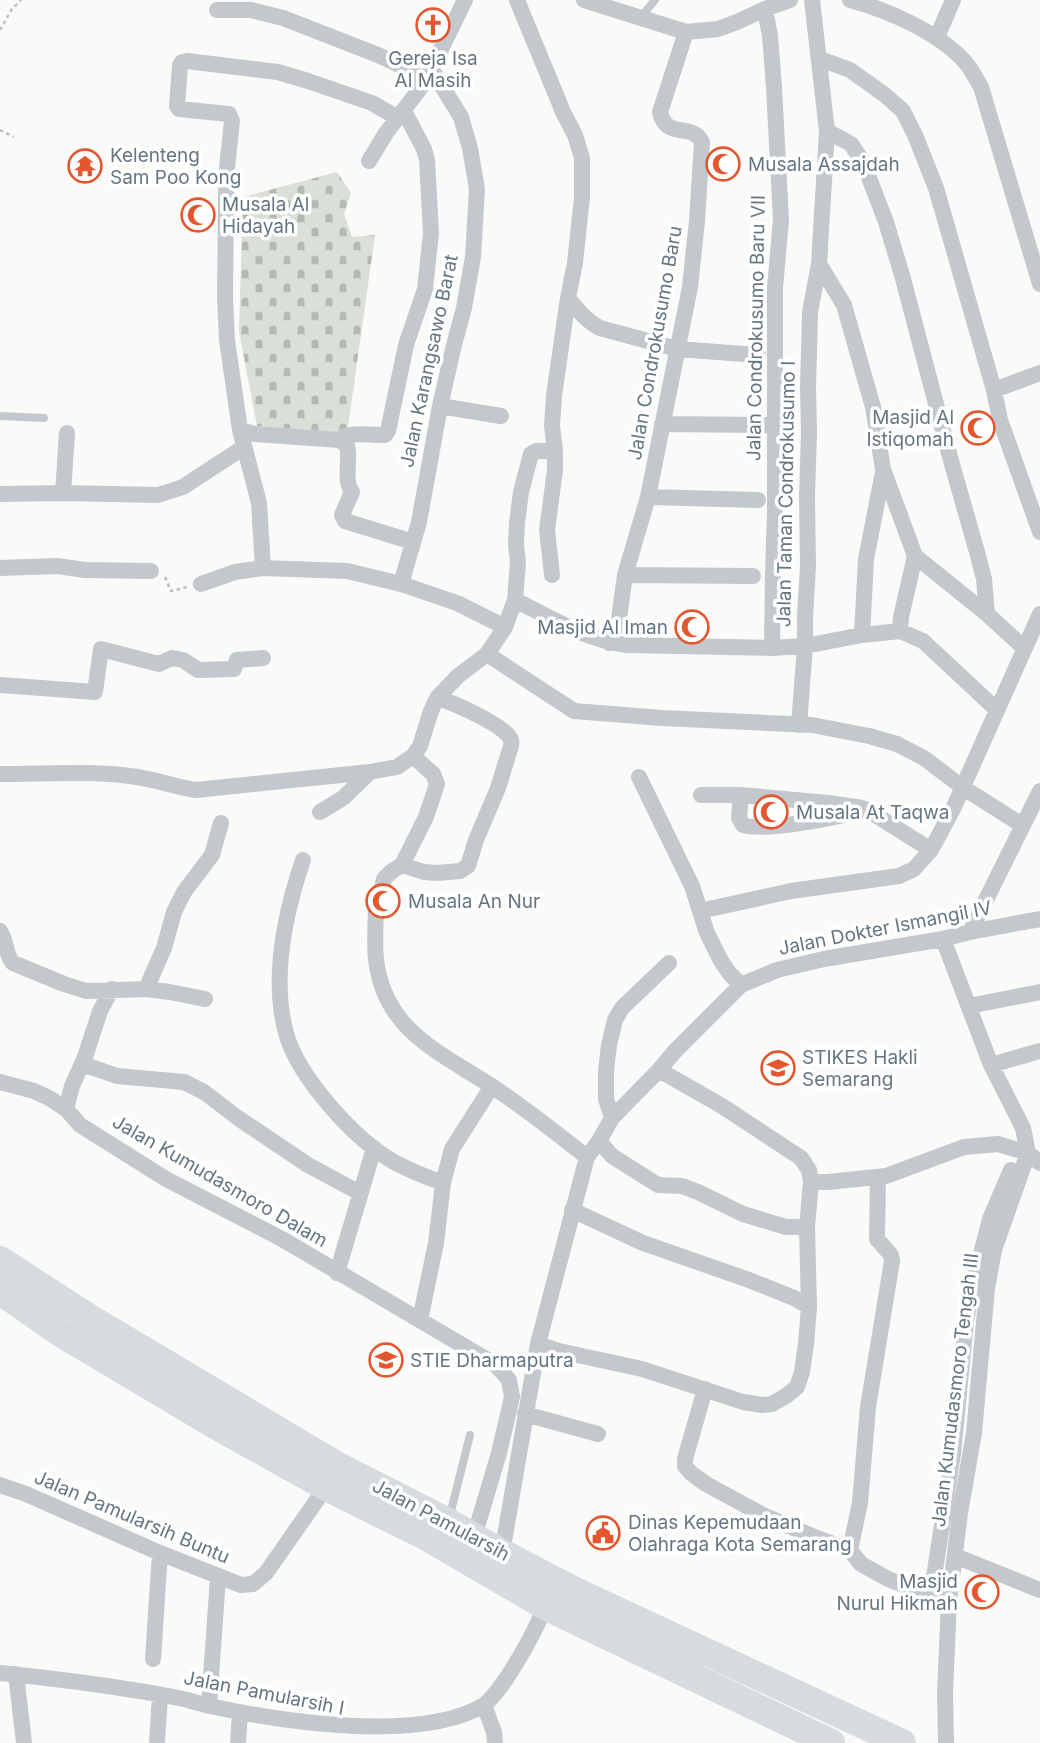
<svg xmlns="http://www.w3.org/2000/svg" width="1040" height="1743" font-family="Inter,sans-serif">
<defs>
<pattern id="cemetery-stones" width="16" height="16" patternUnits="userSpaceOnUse" patternTransform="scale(1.75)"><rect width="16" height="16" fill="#dadfd7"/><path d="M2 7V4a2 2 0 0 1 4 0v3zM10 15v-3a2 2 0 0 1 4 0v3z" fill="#b4b9b4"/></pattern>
</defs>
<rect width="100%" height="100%" fill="#fafaf8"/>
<path fill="url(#cemetery-stones)" d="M337 172 351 193 344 214 352 237 375 235 347 434 257 426 239 331 243 197Z"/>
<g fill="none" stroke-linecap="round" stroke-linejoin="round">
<path stroke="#bbbfc2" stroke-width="2.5" stroke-dasharray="3.5 3.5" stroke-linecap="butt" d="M0 30 12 9 21 0
M0 130 14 137
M165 577 171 591 187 587"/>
<path stroke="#c3c8cc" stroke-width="8" d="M640 18 655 0
M0 416 44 418
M449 1519 470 1435"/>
<path stroke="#c3c8cc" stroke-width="16" d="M584 0 686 32 718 29 737 22 765 9 790 0
M850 0C888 10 940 33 966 63 972 70 976 79 981 87L1040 284
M765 9 770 36 774 87 781 220 775 288V511L773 572 772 648
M217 10H251L283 18 378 55 408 69 425 82
M937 37 953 0
M820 59 850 70 885 95 903 111 915 135 936 188 994 390 1000 420 1040 532
M827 131 851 144 863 162 886 222 902 275 950 457 977 552 984 579 987 614
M369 161 386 133 425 82 465 0
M819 264 844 305 873 407 883 469 915 556
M568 298C578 310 586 321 600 328L677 349 758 355
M994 390 1040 373
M440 406 501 416
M662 424 775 425
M240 430 255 434 339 440 347 445C351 460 343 479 352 492L342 515 345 521 413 542
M339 440C354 430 368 436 385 435L388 431 406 345 425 289 431 233 427 160 424 149 404 111
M63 493 67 433
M0 494 63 493 158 495 183 487 244 447
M648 497 758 500
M915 556 987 614 1024 648
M0 568 57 566 85 570 151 571
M263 568 259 503 240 430 227 340 225 298 226 197 227 168 232 121 229 114 179 109 177 106 180 65 182 62 187 61 278 72 308 81 372 103 398 118
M552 575 547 530 555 470V451
M625 575 753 576
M201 584 235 572 263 568 347 571 401 584 457 603 505 627
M401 584 419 522 440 406 454 345 464 308 473 257 477 189 470 148 461 117 432 70
M515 600C551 618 586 640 627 645L772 648 805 646 862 635 900 631 923 641 997 710
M900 631 901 617 915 556
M862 635 866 559 883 472
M609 643 619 619 625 575 648 497 690 287 697 221 702 142C692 122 666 140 660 112L686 32
M487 654 574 711 662 718 812 725 869 736 897 744 924 758 962 787 1022 825
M0 685 95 692 101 649 159 664 172 658 183 660 198 670 234 669 237 660 263 658
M799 725 805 646V616L808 567 807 496 809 432 808 388 810 312 819 264 827 131 812 0
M413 756 433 774 437 784 426 817 402 865 392 871 384 879 380 898 376 905C376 923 374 941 376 959 384 1031 440 1052 493 1087 525 1108 556 1133 587 1157
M0 774C44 774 94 770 137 777 157 780 176 787 196 790L370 772 397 767 413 756 420 746 431 711 437 698 458 676 487 654 505 627 515 600 518 562 516 545 517 523 521 492 531 454 537 451H555L552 426 554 396 568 298 575 263 582 197V158L575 135 563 112 517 0
M639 777 692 886 707 933 721 961 730 974 741 985
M701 795H741L829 803 862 808
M741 795 739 818 743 825C765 832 842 817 866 809L931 850
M320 812 343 798 370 772
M303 860C285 913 271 978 286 1033 298 1077 354 1139 394 1162 409 1170 426 1177 443 1183
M402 865 424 872 437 873 460 871 468 866 476 840 498 788 511 746C511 744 512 742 511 740 507 726 452 702 437 698
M700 911 791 891 899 876 914 869 931 850 953 809 1040 614
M0 931C7 941 5 954 13 963L64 984 86 991 146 989 170 992 205 999
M970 932 1040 791
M943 939 991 1065 1023 1128 1028 1153 994 1250 987 1289 974 1433 960 1513 949 1602 945 1693 946 1743
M146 989 164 948 174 912 184 892 212 855 221 823
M969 1006 1040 992
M991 1065 1040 1051
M82 1066 91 1067 117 1076 184 1082 204 1092 238 1118 308 1165 360 1193
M659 1070 722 1106 801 1158 809 1170 811 1182H828L886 1176 964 1147 998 1144 1028 1153 1040 1163
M0 1082 34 1091 49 1098 66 1109 80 1125 166 1179 282 1239 496 1365 509 1380 512 1397 499 1453 474 1537
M66 1109 72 1086 85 1057 100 1011 112 989
M612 1118 606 1099V1071L609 1045 615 1020 622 1008 669 963
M599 1141 612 1156 658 1185 682 1186 698 1192 743 1214 786 1227H807
M572 1210 643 1243 749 1280 794 1298 809 1307
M337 1273 374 1148
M420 1320 436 1243 443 1183 452 1149 492 1086
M538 1344 559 1351 642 1369 743 1402 762 1405 772 1404 786 1396 797 1387 802 1372 806 1344 809 1307 807 1227 811 1182
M705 1389 685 1459V1466L691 1473 706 1484 763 1515 817 1538 850 1550 861 1564 888 1579 940 1599
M525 1414 598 1434
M0 1485 26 1494 160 1553 241 1585 253 1584 266 1573 326 1487
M850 1550 860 1503 868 1407 892 1261 891 1255 877 1239 878 1177
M502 1553 538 1344 587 1157 599 1141 612 1118 659 1070 676 1050 741 985 777 970 824 959 943 939 970 932 1040 919
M955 1556 1040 1590
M931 1596 953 1454 966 1321 973 1285 990 1219 1011 1170
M153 1659 160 1553
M0 1673C60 1679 120 1687 179 1698 189 1700 199 1704 210 1706 283 1722 421 1743 484 1705 504 1689 536 1631 545 1606
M16 1674 24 1743
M484 1705 494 1732 495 1743
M209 1706 218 1577
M157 1743 160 1695
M238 1743 240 1712"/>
<path stroke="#d6dbdf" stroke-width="28" d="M0 1260 88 1317 338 1466 448 1522 502 1553 573 1590 902 1743
M0 1291 62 1334 215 1425 326 1487 425 1536 545 1606 831 1743"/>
</g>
<defs>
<symbol id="church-ring" viewBox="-11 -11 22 22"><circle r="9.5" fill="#fff" stroke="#e4572e" stroke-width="1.5"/><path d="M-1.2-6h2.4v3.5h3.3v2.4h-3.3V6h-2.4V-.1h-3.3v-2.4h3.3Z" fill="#e4572e"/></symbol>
<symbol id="mosque-ring" viewBox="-11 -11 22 22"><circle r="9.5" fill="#fff" stroke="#e4572e" stroke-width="1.5"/><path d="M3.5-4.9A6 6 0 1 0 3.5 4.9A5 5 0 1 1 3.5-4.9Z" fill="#e4572e"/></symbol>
<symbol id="temple-ring" viewBox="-11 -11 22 22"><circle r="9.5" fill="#fff" stroke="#e4572e" stroke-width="1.5"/><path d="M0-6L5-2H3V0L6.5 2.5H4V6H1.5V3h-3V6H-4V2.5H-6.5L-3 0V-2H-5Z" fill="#e4572e"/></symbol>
<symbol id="university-ring" viewBox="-11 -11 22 22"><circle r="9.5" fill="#fff" stroke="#e4572e" stroke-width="1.5"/><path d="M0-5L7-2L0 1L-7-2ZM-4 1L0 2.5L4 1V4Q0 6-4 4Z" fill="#e4572e"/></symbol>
<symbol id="civic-ring" viewBox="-11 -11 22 22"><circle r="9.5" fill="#fff" stroke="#e4572e" stroke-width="1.5"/><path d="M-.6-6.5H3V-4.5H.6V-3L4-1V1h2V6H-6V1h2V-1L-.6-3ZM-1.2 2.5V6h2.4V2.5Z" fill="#e4572e"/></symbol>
</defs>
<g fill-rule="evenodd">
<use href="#church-ring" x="414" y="6" width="38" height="38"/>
<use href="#mosque-ring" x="704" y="145" width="38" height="38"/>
<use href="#temple-ring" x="66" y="147" width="38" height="38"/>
<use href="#mosque-ring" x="179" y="196" width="38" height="38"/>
<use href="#mosque-ring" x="959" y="409" width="38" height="38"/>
<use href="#mosque-ring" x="673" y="608" width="38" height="38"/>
<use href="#mosque-ring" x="752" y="793" width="38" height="38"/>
<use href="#mosque-ring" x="364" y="882" width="38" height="38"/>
<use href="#university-ring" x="759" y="1049" width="38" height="38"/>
<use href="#university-ring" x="367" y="1341" width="38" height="38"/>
<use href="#civic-ring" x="584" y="1514" width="38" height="38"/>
<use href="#mosque-ring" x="963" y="1573" width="38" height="38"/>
</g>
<g text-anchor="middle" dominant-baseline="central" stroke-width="7" stroke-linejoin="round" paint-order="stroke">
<g font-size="19" fill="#657683" stroke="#fff" text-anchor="start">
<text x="433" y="58" text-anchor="middle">Gereja Isa<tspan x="433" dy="22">Al Masih</tspan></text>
<text x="110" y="155">Kelenteng<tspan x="110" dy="22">Sam Poo Kong</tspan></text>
<text x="748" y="164">Musala Assajdah</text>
<text x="222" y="204">Musala Al<tspan x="222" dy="22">Hidayah</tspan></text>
<text x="954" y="417" text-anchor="end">Masjid Al<tspan x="954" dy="22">Istiqomah</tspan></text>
<text x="668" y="627" text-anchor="end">Masjid Al Iman</text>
<text x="796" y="812">Musala At Taqwa</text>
<text x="408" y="901">Musala An Nur</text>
<text x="802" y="1057">STIKES Hakli<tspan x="802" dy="22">Semarang</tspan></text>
<text x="410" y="1360">STIE Dharmaputra</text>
<text x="628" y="1522">Dinas Kepemudaan<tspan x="628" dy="22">Olahraga Kota Semarang</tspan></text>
<text x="958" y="1581" text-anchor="end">Masjid<tspan x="958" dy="22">Nurul Hikmah</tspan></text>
</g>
<g font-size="19" fill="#657683" stroke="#fff">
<text transform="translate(756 328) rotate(-89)">Jalan Condrokusumo Baru VII</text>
<text transform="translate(655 343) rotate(-80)">Jalan Condrokusumo Baru</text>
<text transform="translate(429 361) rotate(-78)">Jalan Karangsawo Barat</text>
<text transform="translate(786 494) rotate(-89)">Jalan Taman Condrokusumo I</text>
<text transform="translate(885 928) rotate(-11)">Jalan Dokter Ismangil IV</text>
<text transform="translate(220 1181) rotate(30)">Jalan Kumudasmoro Dalam</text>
<text transform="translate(955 1390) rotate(-83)">Jalan Kumudasmoro Tengah III</text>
<text transform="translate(132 1517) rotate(23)">Jalan Pamularsih Buntu</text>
<text transform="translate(441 1520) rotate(28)">Jalan Pamularsih</text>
<text transform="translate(264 1693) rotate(11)">Jalan Pamularsih I</text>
</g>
</g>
</svg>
